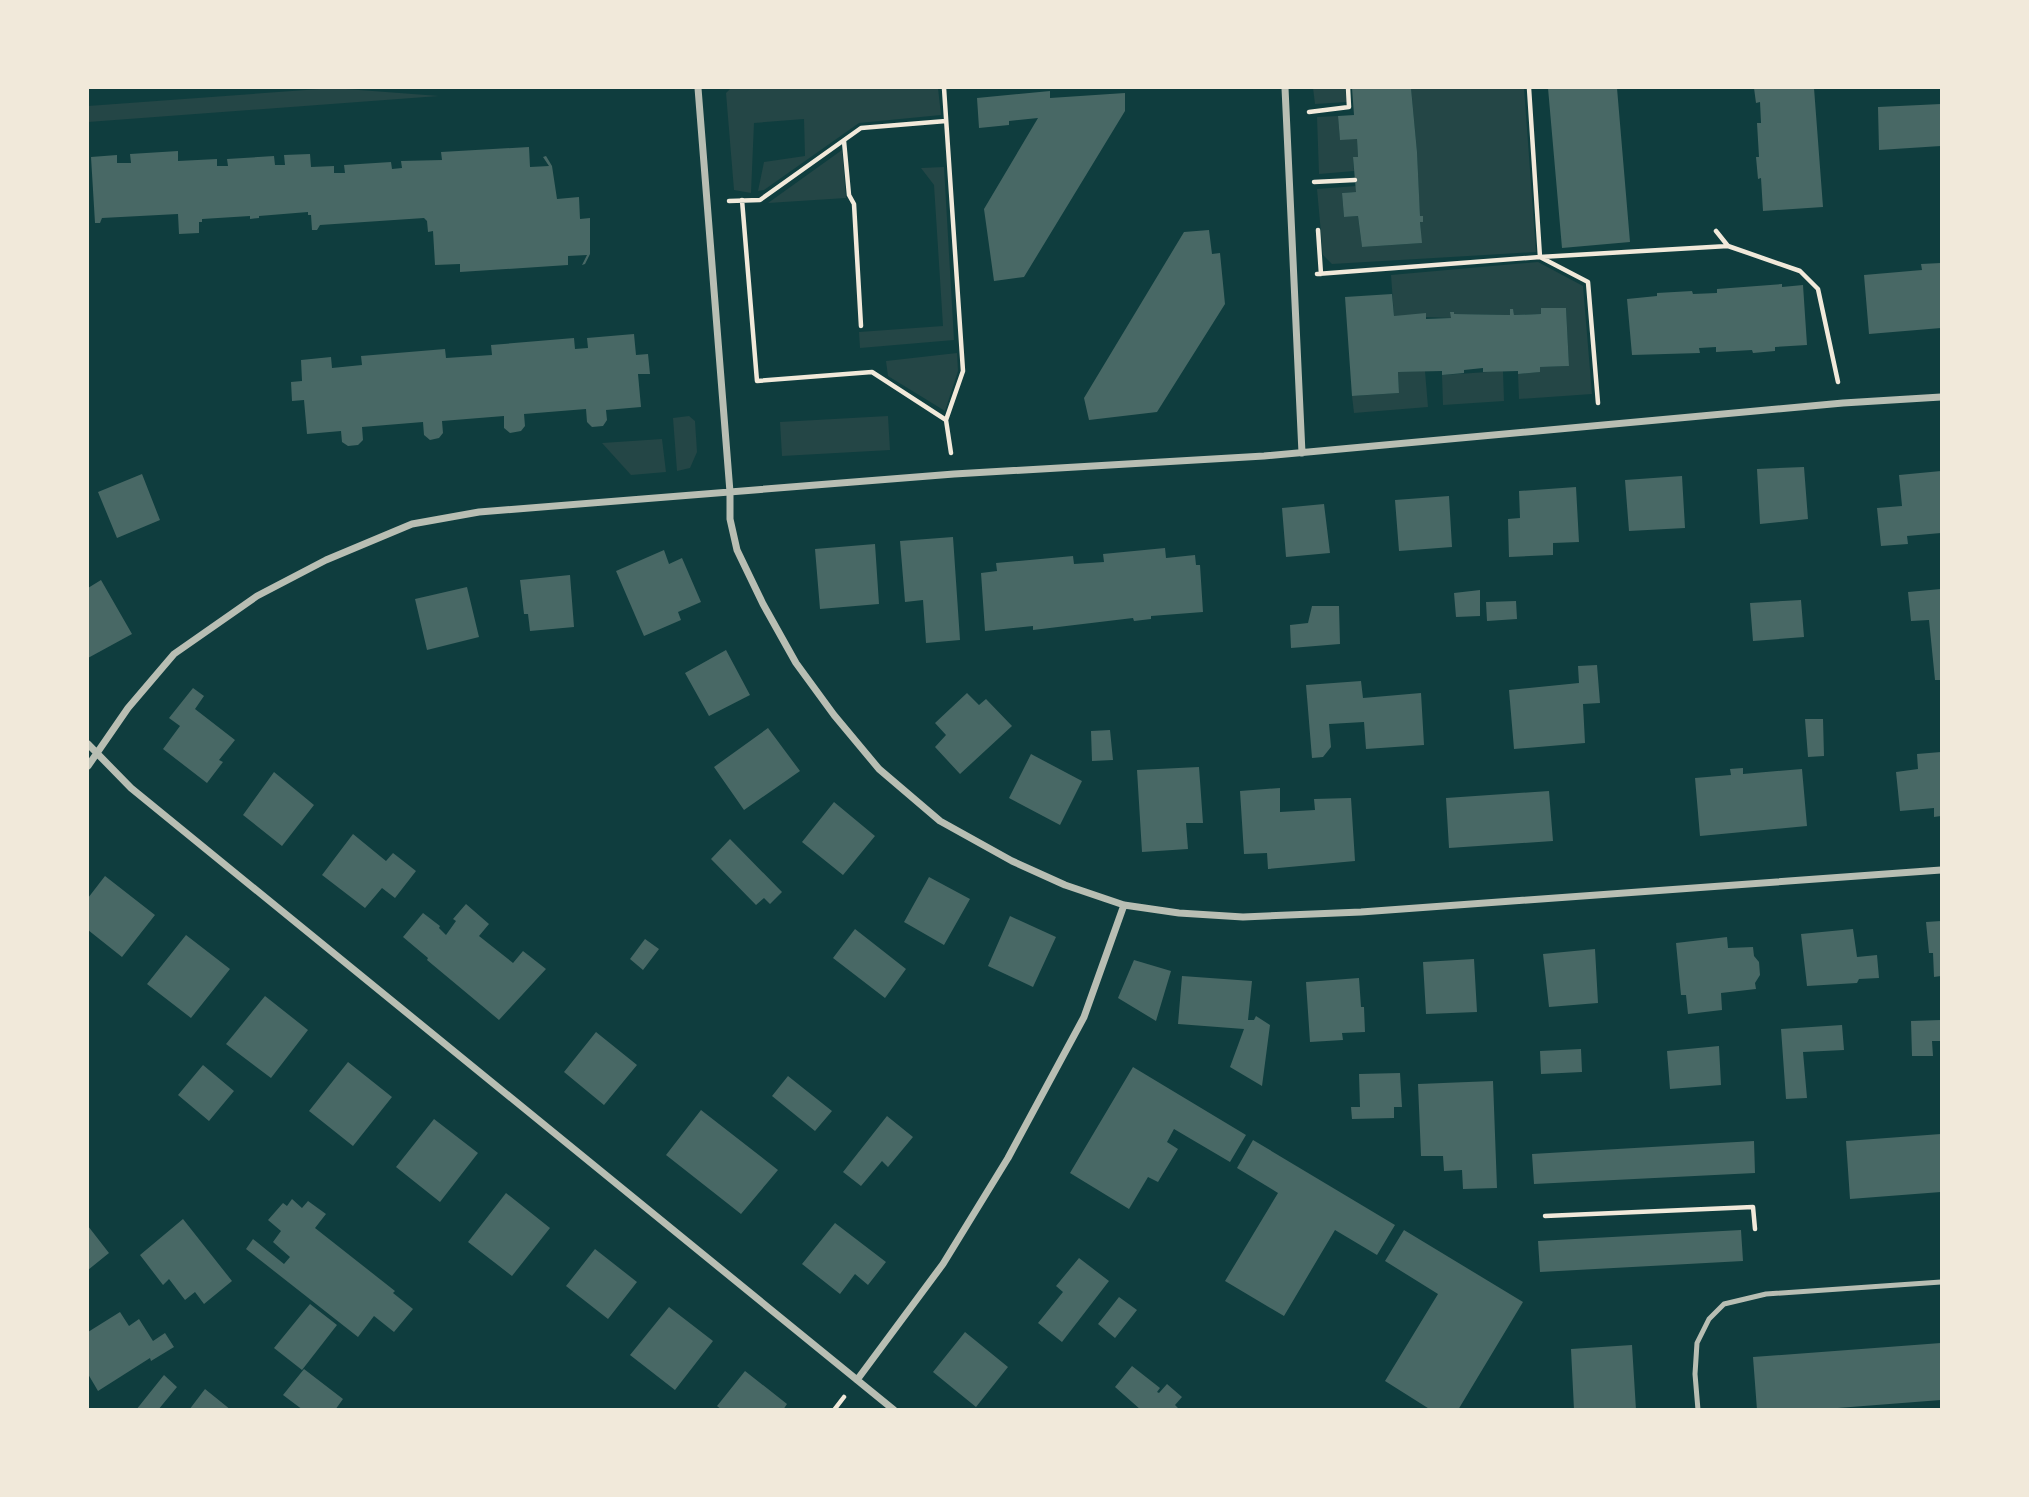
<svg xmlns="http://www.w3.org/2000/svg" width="2029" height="1497" font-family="'Crimson Pro',serif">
<rect width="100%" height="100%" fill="#0f3d3e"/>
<path fill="#244646" d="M333 88 439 96 88 122V106Z
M731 88H938L941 115 859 123 764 190 758 191 764 162 805 156 804 119 754 123 751 193 734 190 726 93Z
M1313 88H1345L1347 102 1315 104Z
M1411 88H1524L1536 252 1332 264 1323 255 1317 189 1356 186V192L1342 193 1344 217 1358 216 1362 247 1421 243 1417 152Z
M1338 116 1340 139H1357L1358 157H1353L1354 171 1319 174 1317 117Z
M842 150 846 198 768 203Z
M944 167 954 340 860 348 859 332 943 326 934 185 921 168Z
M1538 262 1583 286 1592 394 1519 399 1518 374 1539 372 1540 367 1569 366 1566 308H1541V314L1514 315 1513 310 1511 309 1510 315 1454 314 1451 312V318L1394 316 1391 275Z
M957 353 958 371 945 411 888 376 886 361Z
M1425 371 1428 407 1354 413 1352 396 1399 393 1398 372Z
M1503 371 1504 401 1443 405 1442 375Z
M689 416 695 421 697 452 690 468 677 471 673 418Z
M888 416 890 450 782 456 780 422Z
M662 439 666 472 631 475 602 443Z"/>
<path fill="#486865" d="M1352 88H1411L1417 152 1420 216H1423V222H1420L1422 243 1362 247 1358 216 1344 217 1342 193 1356 192 1353 157H1358L1357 139 1340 140 1338 116 1354 115Z
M1548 88H1617L1630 242 1562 248Z
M1754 88H1814L1823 207 1763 211 1761 178 1758 179 1756 157H1759L1757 123H1761L1760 102 1756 103Z
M1050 91V98L1125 93V111L1024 277 994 281 984 209 1038 118 1009 121V125L979 128 977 98Z
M1941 104V146L1879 150 1878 107Z
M529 147 530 167 549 166 543 157 546 156 552 166 557 199 579 197 580 219 590 218V254L585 264 582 265 587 255 568 256V265L460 272V264L435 265 433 231 428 232 427 221 424 218 320 225 317 230H312L311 215H308V212L259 216V218L250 219V216L202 219V222H199V233L179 234 178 214 102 218 100 223H95L91 157 117 155V163H131L130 154 178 151V161L217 159V166H228L227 159 274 156 275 165H285L284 155 310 154 311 167 334 166V173H345L344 165 391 162 392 169 402 168 401 161 442 160 441 152Z
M1209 230 1212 254 1220 253 1225 304 1157 412 1089 420 1084 398 1184 232Z
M1941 263V328L1869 334 1864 275 1922 270 1921 264Z
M1782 284V287L1803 285 1807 345 1775 347V351L1753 353 1752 350 1716 352V347L1699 348 1700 353 1632 355 1627 299 1657 296V293L1692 291 1693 294 1717 293V289Z
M1392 294 1394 316 1426 313V319L1451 318 1450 312H1454V314L1510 315V309H1513L1514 315 1541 314V308H1566L1569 366 1540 367V372L1518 374V371L1483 372V368L1464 370V373L1442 375V371L1398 372 1399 393 1352 396 1345 297Z
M634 334 636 355 648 354 650 374H638L641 407 606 410 607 420 603 426 592 427 587 422 586 409 524 414 525 426 521 431 510 433 504 428V416L442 421 443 433 439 438 430 440 424 435 423 422 362 427 363 440 358 445 348 446 342 442 341 431 307 434 304 400 292 401 291 382 302 381 301 360 331 357 332 368 362 365 361 356 445 349 446 358 492 355 491 345 574 338 575 349 588 348 587 338Z
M1804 467 1808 519 1760 524 1757 469Z
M1941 471V533L1907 536 1908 544 1881 546 1877 508 1902 506 1899 475Z
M142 474 160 520 117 538 98 492Z
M1682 476 1685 528 1629 531 1625 480Z
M1576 487 1579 542 1553 543V555L1509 557 1508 519 1520 518 1519 491Z
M1449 496 1452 547 1399 551 1395 500Z
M1324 504 1330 553 1286 557 1282 508Z
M953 537 960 640 926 643 923 600 905 602 900 541Z
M875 544 879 604 820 609 815 549Z
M1165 548 1166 558 1195 555 1196 565H1200L1203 612 1151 616V619L1134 621 1133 618 1033 630V626L985 631 981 573 997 571 996 563 1073 556 1074 564 1104 562 1103 554Z
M664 550 669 564 682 558 701 602 678 612 681 620 644 636 616 571Z
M570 575 574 627 530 631 528 614H524L520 580Z
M101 580 132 634 88 658V588Z
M467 587 479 637 427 650 415 599Z
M1941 589V680H1935L1929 620 1911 621 1908 592Z
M1480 590V616L1456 617 1454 593Z
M1801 600 1804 637 1753 641 1750 603Z
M1516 601 1517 619 1487 621 1486 602Z
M1312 606H1339L1340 644 1291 648 1290 625 1308 623Z
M726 650 750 695 709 716 685 673Z
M1597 665 1600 703 1583 704 1585 743 1514 749 1509 690 1579 683 1578 666Z
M1361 681 1363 698 1421 693 1424 745 1366 749 1364 722 1329 724 1331 747 1323 757 1312 758 1306 685Z
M193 688 204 696 195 709 235 740 219 760 223 762 207 783 163 749 180 726 169 718Z
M967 693 979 705 986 699 1012 726 960 774 935 747 946 735 935 723Z
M1805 719H1823L1824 756 1808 757Z
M768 728 800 771 744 810 714 767Z
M1110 730 1113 760 1092 761 1091 731Z
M1941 752V816L1934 817V808L1900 811 1896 772 1918 769 1917 754Z
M1031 754 1082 781 1060 825 1009 798Z
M1199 767 1203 823H1186L1188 849 1142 852 1137 770Z
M1743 768V774L1802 769 1807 826 1700 836 1695 778 1731 775 1730 769Z
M274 772 314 805 282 846 243 815Z
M1280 788V812L1315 810 1314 799 1351 798 1355 861 1268 869 1267 853 1244 854 1240 791Z
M1549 791 1553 841 1449 848 1446 798Z
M834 802 875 836 843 875 802 842Z
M353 834 386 861 393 853 416 871 395 898 382 888 365 908 322 875Z
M730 839 782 892 770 904 764 898 756 905 711 859Z
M105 876 155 915 122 957 88 930V898Z
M929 877 970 899 944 945 904 922Z
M466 904 489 924 479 936 513 963 523 951 546 969 499 1020 427 960 428 958 403 937 423 913 440 926 439 928 446 935 456 921 453 919Z
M1010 916 1056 937 1033 987 988 966Z
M1941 921V976L1934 977 1933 953H1929L1926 922Z
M855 929 906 969 885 998 833 958Z
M1853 929 1857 957 1877 955 1879 978 1859 979 1857 983 1807 986 1801 934Z
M186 935 230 969 191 1018 147 984Z
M1727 937 1728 948 1753 947 1754 956 1759 962 1760 975 1755 983 1756 989 1721 993 1722 1010 1688 1014 1686 995H1681L1676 943Z
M645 939 659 949 643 970 630 959Z
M1595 949 1598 1003 1549 1007 1543 954Z
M1474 959 1477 1012 1426 1014 1423 962Z
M1134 960 1171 971 1156 1021 1118 998Z
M1182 976 1252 981 1248 1020H1254L1256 1016 1270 1025 1262 1086 1230 1067 1244 1029 1178 1024Z
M1359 978 1361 1007H1364L1365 1032 1342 1033 1343 1040 1310 1042 1306 982Z
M265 996 308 1030 271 1078 226 1044Z
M1941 1020V1041H1932L1933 1056H1912L1911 1021Z
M1842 1025 1844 1050 1803 1052 1807 1098 1786 1099 1781 1029Z
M596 1032 637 1065 604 1105 564 1072Z
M1719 1046 1721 1085 1670 1089 1667 1051Z
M1581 1049 1582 1072 1541 1074 1540 1051Z
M348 1062 392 1097 353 1146 309 1111Z
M203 1065 234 1091 209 1121 178 1095Z
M1133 1067 1246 1135 1230 1162 1174 1129 1167 1142 1178 1149 1158 1182 1148 1177 1129 1209 1070 1173Z
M1400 1073 1402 1107H1394V1118L1352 1119 1351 1107H1360L1359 1074Z
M788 1076 832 1111 815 1131 772 1096Z
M1493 1081 1497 1188 1463 1189 1462 1170 1444 1171 1443 1156H1421L1418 1084Z
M701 1110 778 1170 741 1214 666 1155Z
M887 1116 913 1137 888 1167 882 1161 861 1186 843 1172Z
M434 1119 478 1153 440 1202 396 1167Z
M1941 1134V1192L1850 1199 1846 1141Z
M1253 1140 1395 1225 1377 1255 1335 1230 1284 1316 1225 1281 1278 1193 1237 1168Z
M1754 1141 1755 1173 1534 1184 1532 1154Z
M506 1193 550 1228 512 1276 468 1242Z
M292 1199 302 1208 308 1201 326 1214 315 1228 395 1291 393 1293 413 1309 394 1332 374 1316 358 1337 246 1249 253 1239 284 1264 290 1257 273 1242 281 1231 268 1220 283 1203 287 1206Z
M183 1219 232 1281 204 1304 195 1292 185 1300 169 1279 163 1285 140 1255Z
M835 1223 886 1262 868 1285 855 1274 840 1294 802 1264Z
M88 1226 109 1253 88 1270Z
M1404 1230 1523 1302 1458 1410H1431L1385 1381 1438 1294 1385 1261Z
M1741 1230 1743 1261 1540 1272 1538 1241Z
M595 1249 637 1282 608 1319 566 1286Z
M1079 1258 1109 1281 1062 1342 1038 1323 1063 1292 1056 1286Z
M1119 1297 1137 1310 1115 1338 1098 1324Z
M310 1304 337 1325 302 1370 274 1348Z
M669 1307 713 1341 675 1390 630 1355Z
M120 1312 129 1326 139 1319 153 1341 165 1333 174 1347 151 1361 150 1358 98 1391 88 1374V1332Z
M965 1332 1008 1367 976 1407 933 1372Z
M1941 1343V1400L1812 1410H1757L1753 1357Z
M1632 1345 1636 1410H1574L1571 1349Z
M1132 1366 1160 1388 1157 1392 1159 1393 1167 1384 1182 1397 1175 1405 1180 1410H1141L1115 1387Z
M304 1369 343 1399 335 1410H303L283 1395Z
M745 1371 787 1404 783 1410H722L717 1406Z
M164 1375 177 1387 158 1410H136Z
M205 1389 231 1410H189Z"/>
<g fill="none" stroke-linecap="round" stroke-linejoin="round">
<path stroke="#f1e9da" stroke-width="4.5" d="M944 88 963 371 946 420 951 453
M1529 88 1540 257 1588 282 1598 403
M1309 112 1349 107 1348 88
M844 141 849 195 854 204 861 326
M1314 182 1355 180
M742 200 757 381 872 372 946 420
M729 201 760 200 861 128 946 121
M1318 230 1321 274
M1716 231 1728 246 1800 271 1818 289 1838 382
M1317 274 1540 257 1728 246
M1545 1216 1753 1207 1755 1229
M834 1410 844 1397"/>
<path stroke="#b8beb3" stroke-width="5" d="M1698 1410 1695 1374 1697 1343 1709 1319 1724 1304 1766 1294 1941 1282"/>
<path stroke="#b8beb3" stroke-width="7" d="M698 88 730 492V519L737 550 763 604 796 663 834 715 879 769 940 821 1012 861 1065 885 1124 905 1179 913 1243 917 1361 912 1941 870
M1285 88 1302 453
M88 744 131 788 894 1410
M88 766 128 708 174 654 257 596 326 560 412 524 479 512 954 474 1264 456 1843 403 1941 397
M857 1380 943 1264 1008 1158 1084 1017 1124 905"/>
</g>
<rect width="2029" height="1497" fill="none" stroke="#f1e9da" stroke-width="178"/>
</svg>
